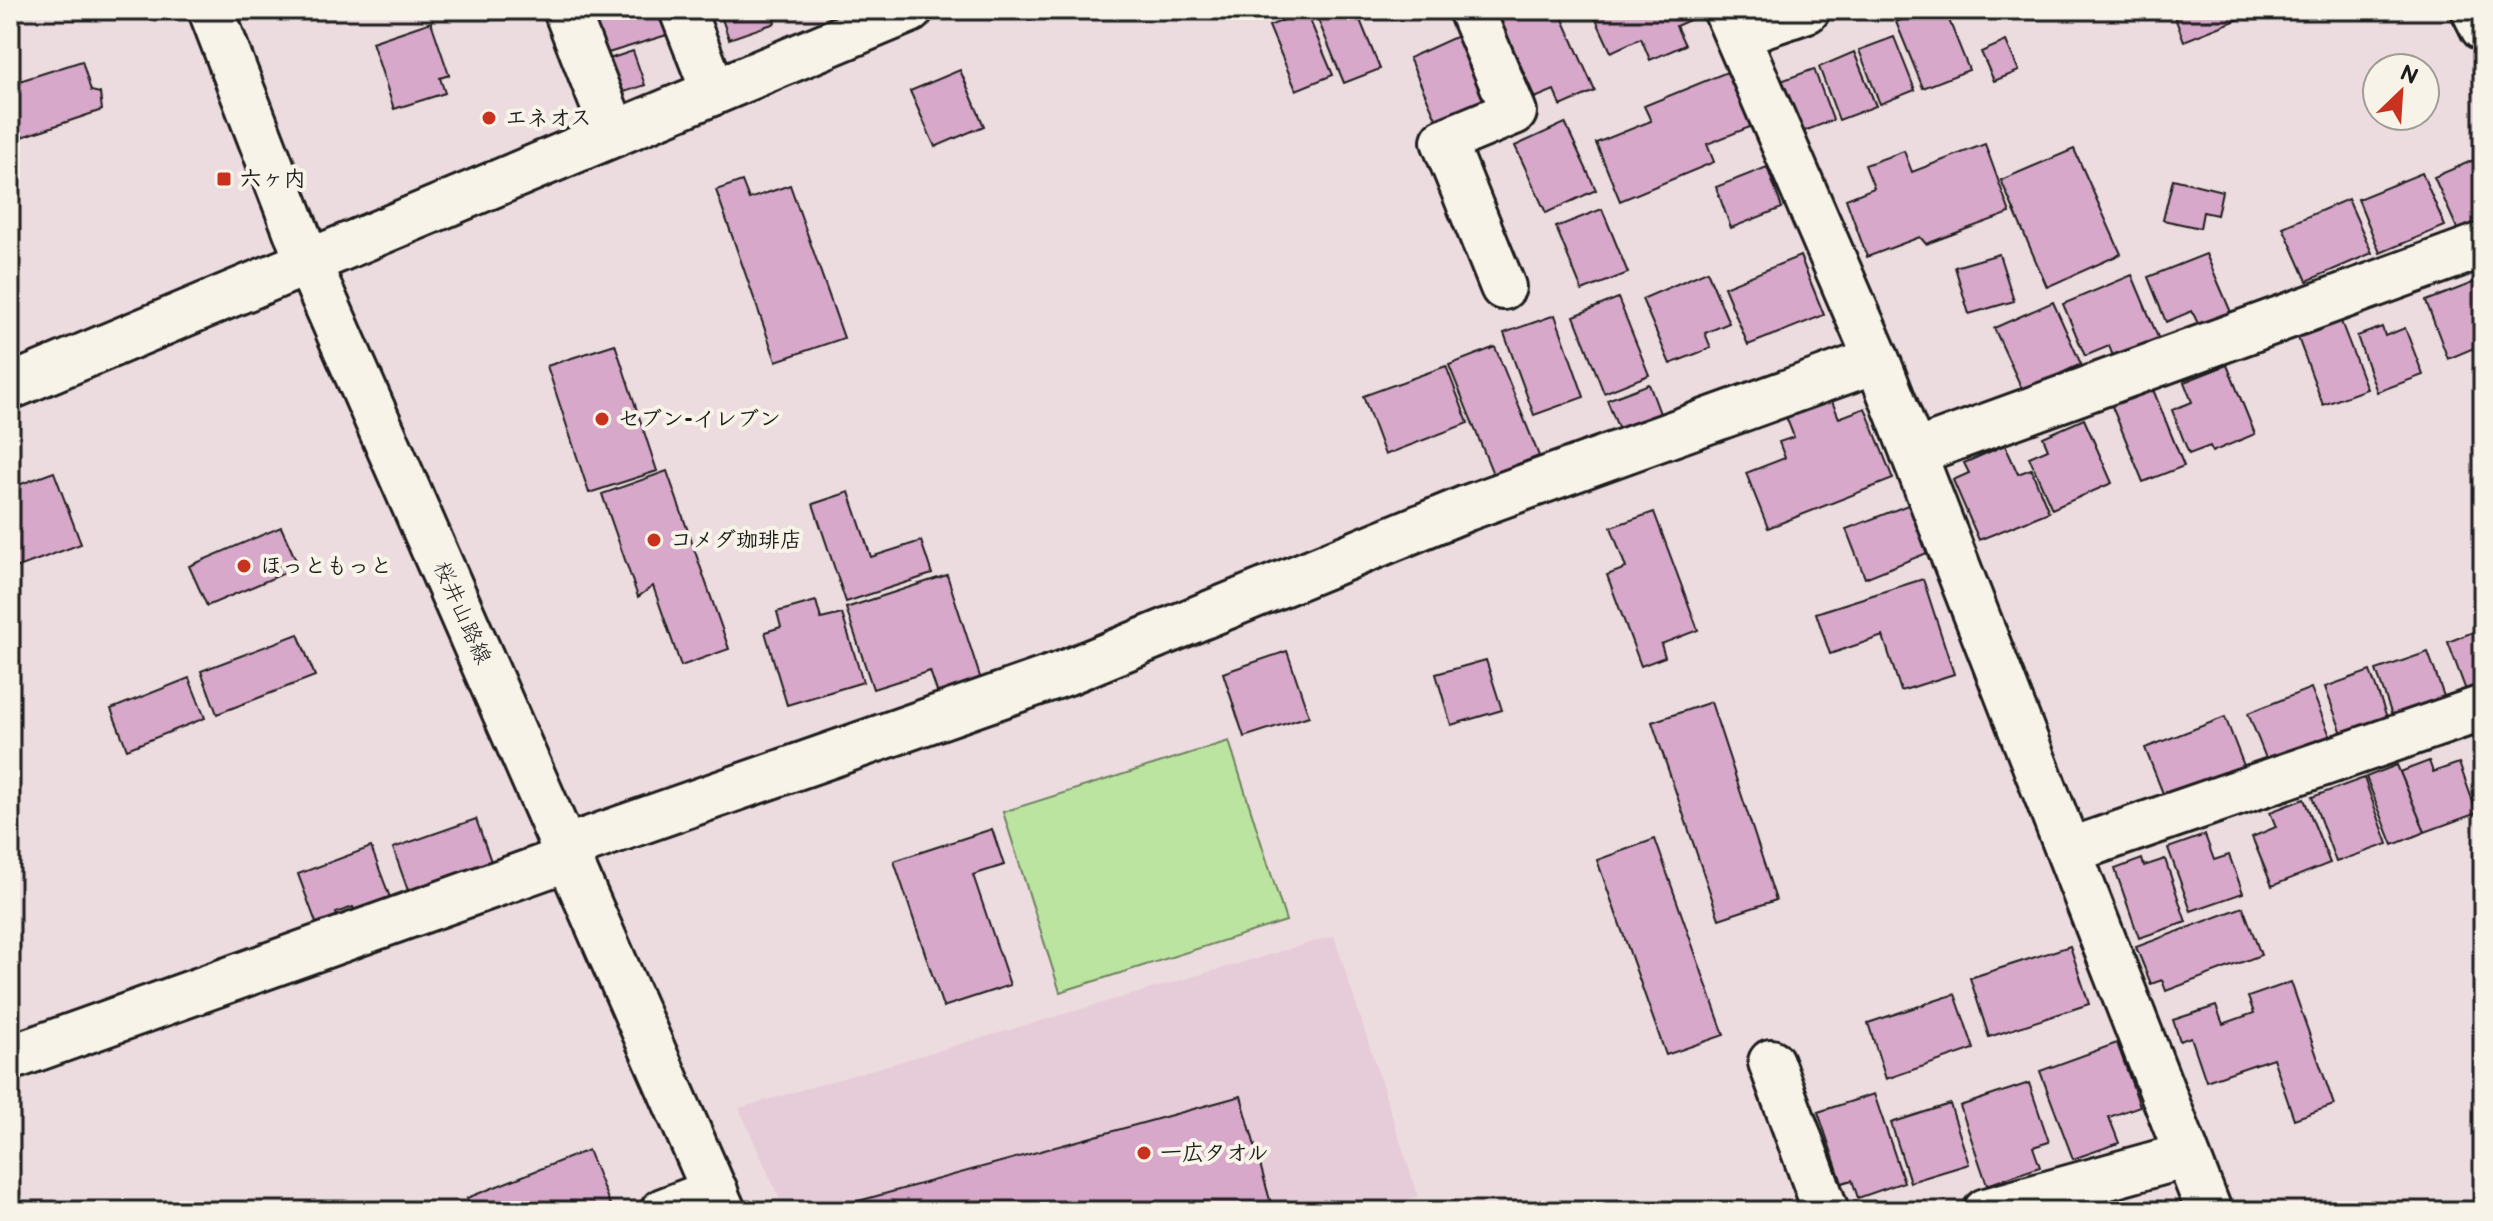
<svg xmlns="http://www.w3.org/2000/svg" width="2493" height="1221" font-family="'Balsamiq Sans','Klee One',sans-serif">
<rect width="100%" height="100%" fill="#eddcdf"/>
<filter id="ink" filterUnits="userSpaceOnUse"><feTurbulence type="fractalNoise" baseFrequency=".0125" numOctaves="2"/><feDisplacementMap in="SourceGraphic" scale="16" xChannelSelector="R" yChannelSelector="G"/><feConvolveMatrix kernelMatrix="1 2 1 2 8 2 1 2 1" color-interpolation-filters="sRGB"/></filter>
<g filter="url(#ink)">
<path fill="#e6ccd8" d="M1334 936 1418 1196 1376 1211H785L739 1108Z"/>
<path fill="#bbe4a0" stroke="#6c805e" stroke-width="2" d="M1229 741 1286 921 1060 992 1003 812Z"/>
<path fill="#d7a8c9" stroke="#1c1c1c" stroke-width="2" d="M580 10H662L670 34 595 57Z
M719 10H771L775 23 729 39Z
M1314 10H1356L1380 69 1344 83Z
M1388 10H1417L1392 20Z
M1496 10H1559L1595 91 1561 106 1554 90 1535 98Z
M1599 10H1690L1694 18 1676 26 1685 45 1650 60 1641 38 1611 52 1593 13Z
M1925 10H1945L1969 70 1923 88 1896 22Z
M2172 10H2238L2242 18 2184 41Z
M1306 11 1333 75 1296 90 1269 26Z
M431 22 449 75 440 78 445 93 394 109 372 42Z
M1462 34 1492 98 1438 123 1409 58Z
M1894 37 1915 90 1880 104 1859 50Z
M2006 41 2019 71 1994 81 1981 52Z
M633 51 645 85 612 96 600 62Z
M1854 52 1876 106 1839 120 1819 67Z
M82 61 91 91 100 93 102 110 10 141V84Z
M1814 69 1833 120 1797 134 1778 82Z
M960 70 984 126 935 147 910 91Z
M1732 70 1755 125 1707 144 1714 162 1620 201 1596 143 1651 121 1644 106Z
M1565 123 1596 190 1546 213 1515 146Z
M1985 144 2010 213 1926 244 1920 237 1867 257 1846 199 1874 188 1865 165 1904 151 1912 172Z
M2074 149 2121 254 2047 287 2001 180Z
M2483 156V225L2460 235 2434 177Z
M1767 167 1782 208 1731 228 1716 187Z
M2422 173 2445 226 2380 253 2358 199Z
M2173 179 2222 191 2217 215 2203 212 2200 228 2163 220Z
M742 181 749 199 790 185 844 338 776 361 716 190Z
M2348 199 2372 253 2307 281 2283 227Z
M1602 209 1628 273 1582 291 1556 227Z
M1999 254 2014 301 1969 314 1955 267Z
M2206 254 2233 317 2201 330 2192 311 2166 322 2148 277Z
M1800 256 1824 315 1748 345 1724 287Z
M1707 271 1729 323 1705 333 1711 348 1670 364 1642 299Z
M2132 275 2162 347 2117 366 2109 346 2085 356 2063 304Z
M2483 279V340L2473 344 2474 348 2448 359 2426 301Z
M1618 298 1649 375 1604 393 1574 316Z
M2053 302 2081 364 2023 391 1994 328Z
M1555 315 1584 397 1534 415 1504 333Z
M2340 319 2367 389 2323 405 2297 335Z
M2382 327 2385 336 2405 328 2423 375 2377 392 2357 336Z
M615 344 657 471 589 493 547 366Z
M1495 347 1539 456 1493 474 1449 365Z
M2227 365 2255 434 2212 452 2210 446 2189 454 2172 410 2192 402 2184 382Z
M1446 366 1468 423 1385 455 1363 396Z
M1649 384 1662 419 1621 435 1607 400Z
M2152 387 2184 466 2143 482 2111 404Z
M1830 397 1839 418 1865 408 1893 479 1768 528 1746 473 1785 458 1779 442 1794 437 1785 414Z
M2084 419 2112 483 2052 509 2029 457 2048 449 2043 437Z
M2005 445 2018 474 2031 469 2049 512 1979 540 1953 480 1969 473 1964 463Z
M667 471 729 649 681 666 653 586 638 597 602 494Z
M54 472 81 544 10 570V488Z
M849 492 871 557 921 541 932 574 846 602 813 504Z
M1913 503 1932 551 1865 578 1846 529Z
M1654 512 1698 630 1661 644 1665 657 1641 666 1607 575 1626 568 1611 527Z
M281 527 299 567 207 606 189 566Z
M947 575 983 686 940 700 930 671 873 689 846 608Z
M1923 579 1954 674 1901 691 1883 636 1830 654 1816 613Z
M816 601 821 619 842 614 863 682 787 705 765 632 781 627 777 612Z
M2483 628V699L2471 704 2448 642Z
M298 634 315 676 217 714 201 671Z
M1287 651 1309 716 1244 737 1223 673Z
M2428 652 2446 702 2394 721 2376 670Z
M1486 660 1502 710 1451 725 1436 674Z
M2370 671 2392 731 2347 747 2325 687Z
M189 678 205 718 127 749 111 709Z
M2311 688 2334 746 2271 771 2248 713Z
M1711 702 1776 900 1719 919 1652 722Z
M2225 717 2246 771 2166 801 2145 748Z
M2429 761 2433 772 2459 763 2477 813 2425 832 2400 772Z
M2397 765 2425 832 2393 845 2366 777Z
M2364 778 2388 844 2336 862 2312 797Z
M2304 799 2330 863 2272 886 2252 837 2276 827 2270 812Z
M476 819 495 873 412 902 393 848Z
M992 829 1004 865 973 875 1010 985 943 1007 894 861Z
M2205 835 2214 860 2229 855 2243 893 2191 911 2168 848Z
M1655 839 1724 1035 1666 1055 1597 860Z
M371 847 392 903 357 916 353 907 336 913 339 921 318 928 298 874Z
M2142 859 2144 866 2165 859 2186 922 2139 938 2115 869Z
M2243 907 2261 955 2166 991 2162 980 2151 984 2136 947Z
M2070 946 2089 1004 1989 1037 1970 978Z
M2291 982 2334 1105 2294 1119 2273 1058 2206 1081 2191 1037 2180 1041 2173 1020 2216 1006 2223 1024 2254 1013 2248 997Z
M1955 994 1974 1049 1886 1079 1868 1023Z
M2117 1043 2140 1106 2109 1117 2119 1143 2073 1159 2040 1071Z
M2029 1083 2049 1142 2033 1147 2040 1167 1987 1185 1960 1106Z
M1874 1094 1904 1182 1858 1198 1852 1180 1842 1183 1818 1112Z
M1241 1096 1273 1211H822Z
M1950 1104 1969 1164 1910 1182 1891 1123Z
M588 1150 611 1207 600 1211H472L467 1198Z"/>
<g fill="none" stroke-linecap="round" stroke-linejoin="round">
<defs>
<path id="street" d="M566 10 614 133
M682 10 714 92
M1471 10 1514 112 1444 141 1503 287
M1726 10 1877 360 2209 1211
M2474 10 2483 28
M1737 34 1807 10
M1913 453 2483 245
M565 848 1065 673 1467 508 1877 360
M2069 851 2483 708
M10 1058 569 858
M1771 1062 1826 1211
M663 1211 715 1191
M1986 1211 2187 1155"/>
<path id="secondary" d="M211 10 308 262 723 1211
M10 387 910 10"/>
</defs>
<use href="#street" stroke="#1c1c1c" stroke-width="50"/>
<use href="#secondary" stroke="#1c1c1c" stroke-width="50"/>
<use href="#street" stroke="#f7f3e8" stroke-width="44"/>
<use href="#secondary" stroke="#f7f3e8" stroke-width="44"/>
</g>
</g>
<g fill="#c8321e" stroke="#f7f3e8" stroke-width="3">
<circle cx="489" cy="118" r="8"/>
<rect x="216" y="171" width="16" height="16" rx="4"/>
<circle cx="602" cy="419" r="8"/>
<circle cx="654" cy="540" r="8"/>
<circle cx="244" cy="566" r="8"/>
<circle cx="1144" cy="1153" r="8"/>
</g>
<g text-anchor="middle" dominant-baseline="central" stroke-width="8" stroke-linejoin="round" paint-order="stroke">
<g font-size="22" font-weight="bold" fill="#1c1c1c" stroke="#f7f3e8" text-anchor="start">
<text x="505" y="118">エネオス</text>
<text x="240" y="179">六ヶ内</text>
<text x="618" y="419">セブン-イレブン</text>
<text x="670" y="540">コメダ珈琲店</text>
<text x="260" y="566">ほっともっと</text>
<text x="1160" y="1153">一広タオル</text>
</g>
<g font-size="22" fill="#1c1c1c" stroke="#f7f3e8">
<text transform="translate(462 613) rotate(66)">桜井山路線</text>
</g>
</g>
<rect width="2493" height="1221" fill="none" stroke="#f7f3e8" stroke-width="40"/>
<rect x="20" y="20" width="2453" height="1181" fill="none" stroke="#1c1c1c" stroke-width="3" filter="url(#ink)"/>
<g transform="translate(2401 92) rotate(25)"><circle r="38" fill="#f7f3e8" stroke="#9f9d96" stroke-width="2"/>
<path d="M0-6L14 30L0 20L-14 30Z" fill="#c8321e"/>
<text y="-12" font-size="22" font-weight="bold" text-anchor="middle" fill="#1c1c1c">N</text>
</g>
</svg>
